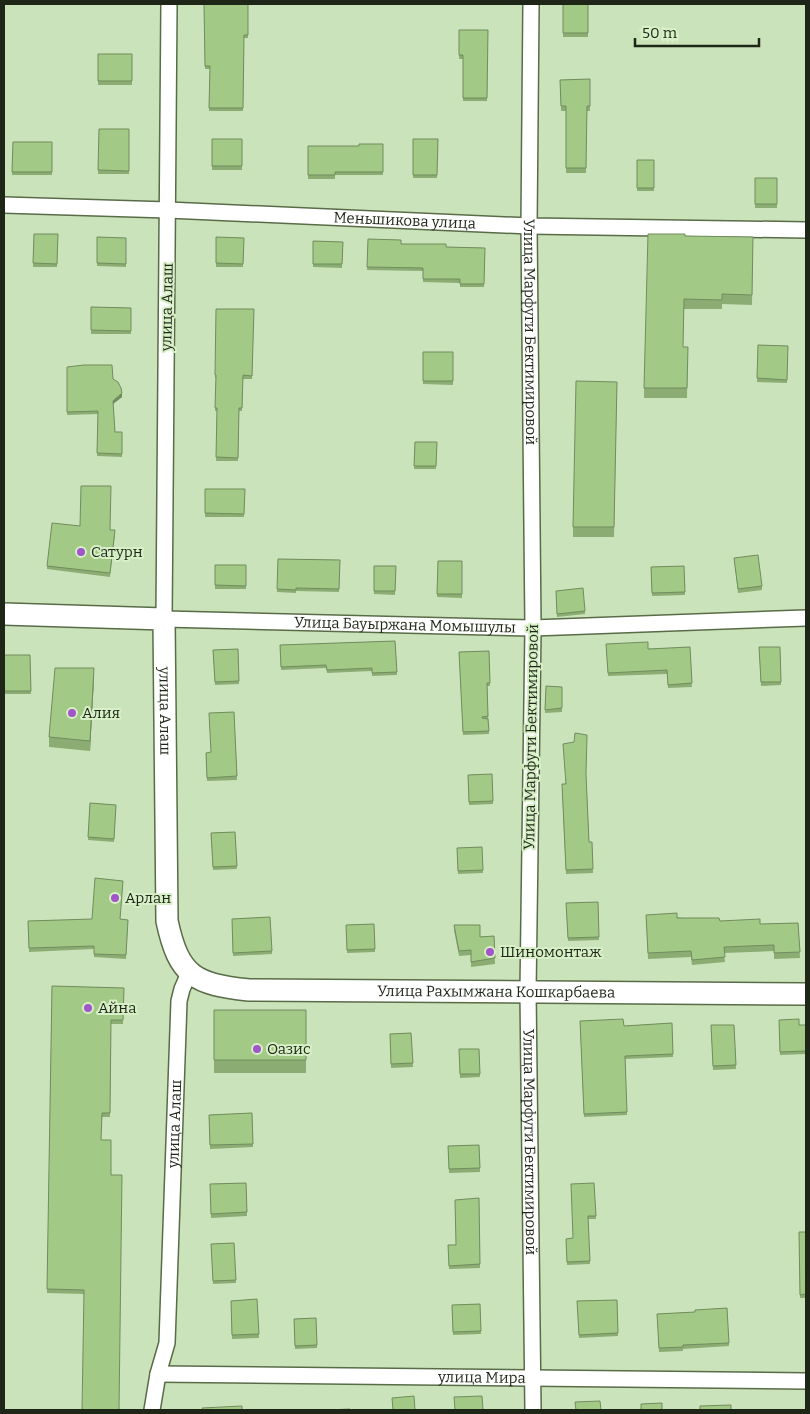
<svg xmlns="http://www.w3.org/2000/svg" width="810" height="1414" font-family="Bitter,serif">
<rect width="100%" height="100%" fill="#cbe3ba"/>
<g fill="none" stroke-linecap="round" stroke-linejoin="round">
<defs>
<g id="street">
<path id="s1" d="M169 4 164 619 533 628 806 618"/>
<path id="s2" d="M531 4 529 226 533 628 528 992 533 1410"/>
<path id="s3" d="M4 205 168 210 529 226 806 230"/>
<path id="s4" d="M158 1374 806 1381"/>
<path id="s5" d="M152 1410 158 1374 167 1343 179 1001 182 989 189 973"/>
</g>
<g id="secondary">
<path id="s6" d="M4 614 164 619 167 921C179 977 195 984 249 990L806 994"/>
</g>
</defs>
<use href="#street" stroke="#586c48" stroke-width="18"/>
<use href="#secondary" stroke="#586c48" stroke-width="24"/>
<use href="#street" stroke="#fff" stroke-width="15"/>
<use href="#secondary" stroke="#fff" stroke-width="21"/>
</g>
<path fill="#8bad73" d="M204 4H248V38H244L243 111H209L210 69H205Z
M563 4H588V37H563Z
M459 30H488L487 101H463V59H459Z
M98 54H132V85H98Z
M590 79V111H587L586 173H566V111H561L560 80Z
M99 129H129V174H98Z
M212 139H242V170H212Z
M413 139H438L437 178H413Z
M13 142H52V175H12Z
M383 144V175H335V179H308V146H359Z
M637 160H654V191H637Z
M755 178H777V208H755Z
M34 234H58L57 267H33Z
M685 236 753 237 752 305 722 304V309H684L683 347H688L687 398H644V388Z
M97 237 126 238V267L97 266Z
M216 237 244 238 243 267H216Z
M368 239 401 244 446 247 485 248 484 287H460V283L423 282V271L367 270Z
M313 241 343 242 342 268 313 267Z
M91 307 131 308V334H91Z
M254 309 252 379H243L242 411H239L238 461H216L217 411H215L216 378H215V375Z
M758 345 788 346 787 383 757 382Z
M423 352H453V385L423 384Z
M67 367 113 379 122 397 113 404 115 432H122V457L97 456 98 414 67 415Z
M617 382 614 537H573V527Z
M415 442H437L436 469H414Z
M205 489H245L244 517H205Z
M110 530 115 534 110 577 47 569V566Z
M734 558 762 586V590L738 593Z
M278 559 340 560 339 592 296 591V593L277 592Z
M438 561H462V598L437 597Z
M215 565H246V589H215Z
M374 566H396L395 595 374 594Z
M684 566 685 595 652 596 651 567Z
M556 591 585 611V614L557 617Z
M395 641 397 675 372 676V671L327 673 326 668 281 670 280 645Z
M606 644 648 649 690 647 692 687 668 688 667 674 608 676Z
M759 647H780L781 685 761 686Z
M238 649 239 684 215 685 213 650Z
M489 651 490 686H487L489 734 463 735 459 652Z
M4 655H30L31 694H4Z
M94 678 90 751 49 747V737Z
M546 686 562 687V712L545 713Z
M234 712 237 780 207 781 206 753 211 752Z
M574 742 586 775 589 842H592L593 873 566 874 562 788 565 784Z
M492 774 493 804 469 805 468 775Z
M90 803 116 805 114 842 88 840Z
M235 832 237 869 213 870 211 833Z
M482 847 483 873 458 874 457 848Z
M598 902 599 940 568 941 566 903Z
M646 915 760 924 798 923 800 958 774 959V951L724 953 725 962 692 965 691 957 648 959Z
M270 917 272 954 233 956 232 919Z
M120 919 128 920 126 959 94 957V949L29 952 28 921Z
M374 924 375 952 347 953 346 925Z
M454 925 480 937 494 936 495 964 471 967V955L459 956 454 930Z
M52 986 124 988 123 1024H111L110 1117H102L84 1294 47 1293Z
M214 1010H306V1073H214Z
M779 1020 799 1025H806V1054L780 1055Z
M580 1021 624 1026 672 1023 673 1057 625 1059 627 1115 584 1117Z
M711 1025H734L736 1069 713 1070Z
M411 1033 413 1067 391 1068 390 1034Z
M459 1049H479L480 1077 460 1078Z
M252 1113 253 1147 210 1149 209 1115Z
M479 1145 480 1172 449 1173 448 1146Z
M246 1183 247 1216 211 1218 210 1184Z
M594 1183 596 1219H588L590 1264 567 1265 566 1239 573 1238Z
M479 1198 480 1268 449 1269 448 1245H456Z
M799 1232H806V1298H800Z
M234 1243 236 1283 213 1284 211 1244Z
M257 1299 259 1338 232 1339 231 1301Z
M617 1300 618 1336 579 1338 577 1301Z
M480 1304 481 1334 453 1335 452 1305Z
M727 1308 729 1346 683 1349V1351L659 1352 657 1314 695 1312Z
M316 1318 317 1348 295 1349 294 1319Z"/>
<path fill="#718d5e" d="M122 393V397L113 404V401Z
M94 668V678L90 751V741Z"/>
<path fill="#a2c986" stroke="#718d5e" d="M204 4H248V35H244L243 108H209L210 66H205Z
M563 4H588V33H563Z
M459 30H488L487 98H463V55H459Z
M98 54H132V81H98Z
M590 79V106H587L586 168H566V106H561L560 80Z
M99 129H129V171L98 170Z
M212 139H242V166H212Z
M413 139H438L437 175H413Z
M13 142H52V172H12Z
M359 144H383V172H335V175H308V146H359Z
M637 160H654V188H637Z
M755 178H777V204H755Z
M34 234H58L57 264 33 263Z
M648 234H685V236L753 237 752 295 722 294V300L684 299 683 347H688L687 388H644Z
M97 237 126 238V264L97 263Z
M216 237 244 238 243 264 216 263Z
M368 239 401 240V244H446V247L485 248 484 284H460V279H423V268L367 267Z
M313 241 343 242 342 264H313Z
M91 307 131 308V331L91 330Z
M216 309H254L252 376 243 375 242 408H239L238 458 216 457 217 408H215L216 375H215Z
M758 345 788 346 787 380 757 378Z
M423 352H453V381H423Z
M84 365H112L113 379 118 382 121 388 122 393 113 401 115 432H122V454L97 453 98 411 67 412V367Z
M576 381 617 382 614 527H573Z
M415 442H437L436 466H414Z
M81 486H111L110 530H115L110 573 47 566 52 523 80 526Z
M205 489H245L244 514 205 513Z
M758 555 762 586 738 589 734 558Z
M278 559 340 560 339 589 296 588V590L277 589Z
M438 561H462V594H437Z
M215 565H246V586L215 585Z
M374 566H396L395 591H374Z
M684 566 685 592 652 593 651 567Z
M583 588 585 611 557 614 556 591Z
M395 641 397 672 372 673V668L327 670 326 665 281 667 280 645Z
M648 642V649L690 647 692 683 668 685 667 670 608 673 606 644Z
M759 647H780L781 682H761Z
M238 649 239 681 215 682 213 650Z
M489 651 490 683H487L488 716 482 717V718L488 719 489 731 463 732 459 652Z
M4 655H30L31 691H4Z
M55 668H94L90 741 49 737Z
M546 686 562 687V708L545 710Z
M234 712 237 776 207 778 206 753 211 752 209 713Z
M575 733 587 735 586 774 589 842H592L593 869 566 870 562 784H566L563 744 574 742Z
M492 774 493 801 469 802 468 775Z
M90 803 116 805 114 839 88 837Z
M235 832 237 866 213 867 211 833Z
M482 847 483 870 458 871 457 848Z
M95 878 123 881 120 919 128 920 126 955 94 954V946L29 948 28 921 92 919Z
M598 902 599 937 568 938 566 903Z
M677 913V918H719L720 921 760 919V924L798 923 800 952 774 953V945L724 947 725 957 692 960 691 951 648 953 646 915Z
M270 917 272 951 233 953 232 919Z
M374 924 375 949 347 950 346 925Z
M454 925H480V937L494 936 495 958 471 962V950L459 951Z
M52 986 124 988 123 1020H111L110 1113H102L101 1140H111V1175H122L119 1410H82L84 1290 47 1289Z
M214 1010H306V1060H214Z
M623 1019 624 1026 672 1023 673 1054 625 1056 627 1112 584 1114 580 1021Z
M799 1019V1025H806V1051L780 1052 779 1020Z
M711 1025H734L736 1065 713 1066Z
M411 1033 413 1063 391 1064 390 1034Z
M459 1049H479L480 1074H460Z
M252 1113 253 1144 210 1145 209 1115Z
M479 1145 480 1168 449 1169 448 1146Z
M246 1183 247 1212 211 1214 210 1184Z
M594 1183 596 1216H588L590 1261 567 1262 566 1239 573 1238 571 1184Z
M479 1198 480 1264 449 1266 448 1245H456L455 1200Z
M799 1232H806V1294L800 1295Z
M234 1243 236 1280 213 1281 211 1244Z
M257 1299 259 1334 232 1335 231 1301Z
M617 1300 618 1333 579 1335 577 1301Z
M480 1304 481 1331 453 1332 452 1305Z
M727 1308 729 1343 683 1345V1347L659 1348 657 1314 695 1312V1310Z
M316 1318 317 1345 295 1346 294 1319Z
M414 1396 415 1410H393L392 1398Z
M482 1396 483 1410H455L454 1397Z
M600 1401 601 1410H576L575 1402Z
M662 1403V1410H641V1404Z
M731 1405V1410H700V1406Z
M242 1406V1410H203L202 1408Z
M350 1409V1410H328Z"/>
<g fill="#a155c8" stroke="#d8f0c7" stroke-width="2">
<circle cx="81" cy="552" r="5"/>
<circle cx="72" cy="713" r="5"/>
<circle cx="115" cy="898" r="5"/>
<circle cx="490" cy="952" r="5"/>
<circle cx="88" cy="1008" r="5"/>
<circle cx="257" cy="1049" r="5"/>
</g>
<g text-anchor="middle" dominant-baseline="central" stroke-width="4" stroke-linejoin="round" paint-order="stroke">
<g font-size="15" fill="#1e2717" stroke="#d8f0c7">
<text stroke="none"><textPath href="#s3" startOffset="401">Меньшикова улица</textPath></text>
<text transform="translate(167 307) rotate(-89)">улица Алаш</text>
<text stroke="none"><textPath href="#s2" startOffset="328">Улица Марфуги Бектимировой</textPath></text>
<text stroke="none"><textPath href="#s1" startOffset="856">Улица Бауыржана Момышулы</textPath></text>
<text stroke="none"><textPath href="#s6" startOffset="252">улица Алаш</textPath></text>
<text transform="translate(531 737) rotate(-89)">Улица Марфуги Бектимировой</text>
<text stroke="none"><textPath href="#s6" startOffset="829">Улица Рахымжана Кошкарбаева</textPath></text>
<text stroke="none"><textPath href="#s5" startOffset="288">улица Алаш</textPath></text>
<text stroke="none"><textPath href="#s2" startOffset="1138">Улица Марфуги Бектимировой</textPath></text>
<text stroke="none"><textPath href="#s4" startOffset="324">улица Мира</textPath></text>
</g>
<g font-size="15" fill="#1e2717" stroke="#d8f0c7" text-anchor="start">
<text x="91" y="552">Сатурн</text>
<text x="82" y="713">Алия</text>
<text x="125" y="898">Арлан</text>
<text x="500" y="952">Шиномонтаж</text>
<text x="98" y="1008">Айна</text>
<text x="267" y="1049">Оазис</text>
</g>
</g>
<rect width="810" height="1414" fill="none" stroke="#1e2717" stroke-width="10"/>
<path d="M635 38v8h124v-8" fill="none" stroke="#1e2717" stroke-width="2.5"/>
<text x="642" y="38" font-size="15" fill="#1e2717" stroke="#d8f0c7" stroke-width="4" paint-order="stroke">50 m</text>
</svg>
